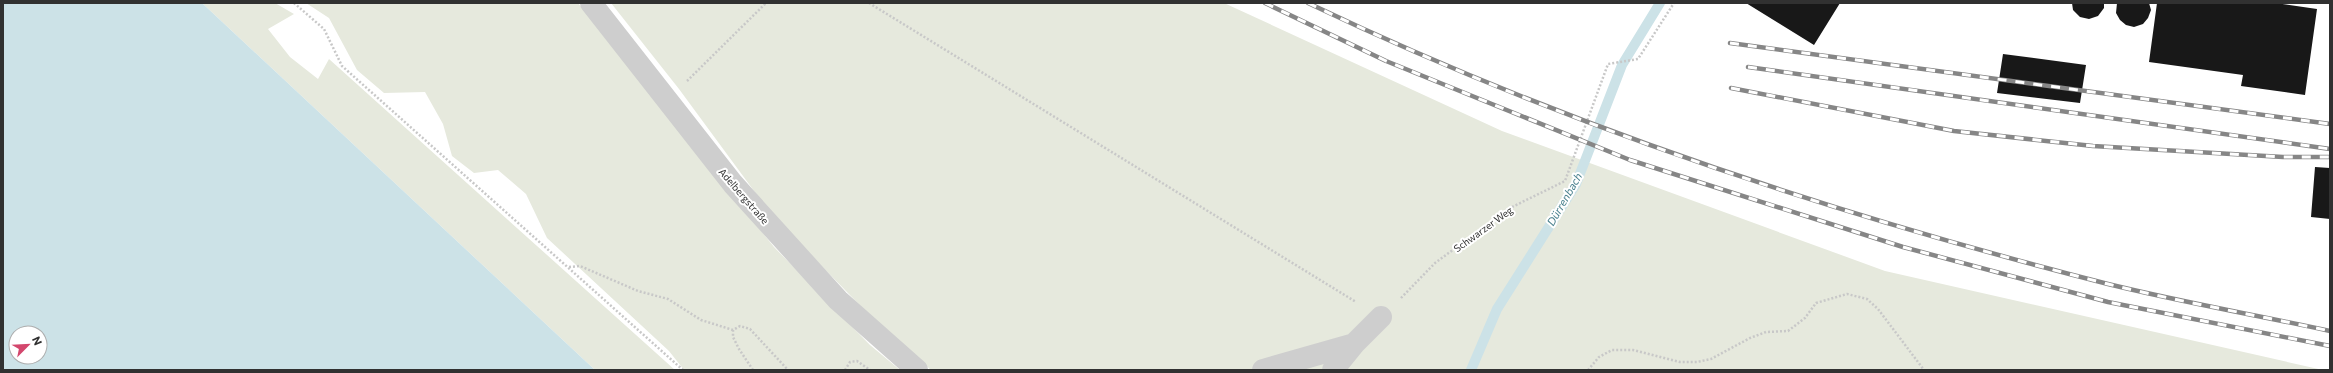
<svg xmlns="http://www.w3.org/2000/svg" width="2333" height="373" font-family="Commissioner,sans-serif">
<rect width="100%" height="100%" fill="#fff"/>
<path fill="#e6e9dd" d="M202 3H275L294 14 268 29 290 57 318 79 329 59 675 370H595Z
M306 3H578L774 247 870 345 900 370H684L669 351 547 238 526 194 498 170 474 173 452 156 443 124 425 92 384 93 357 70 329 18Z
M611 3H1224L1502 131 1885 271 2323 370H931L882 328 771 214 679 89Z"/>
<path fill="#cce2e7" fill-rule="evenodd" d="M3 3H202L595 370H3ZM16 333H40V357H16Z"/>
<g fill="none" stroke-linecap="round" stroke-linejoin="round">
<path stroke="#cce2e7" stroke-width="10" d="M1471 370 1497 309 1576 184 1622 65 1660 3"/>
</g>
<path fill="#181818" d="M1746 3H1840L1814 45Z
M2072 3H2104V8L2098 16 2089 19 2080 17 2073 10Z
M2117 3H2149L2151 10 2148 18 2143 24 2134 27 2126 25 2120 20 2116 13Z
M2157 3H2275L2317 9 2305 95 2241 86 2243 75 2149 62Z
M2003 54 2086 65 2080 103 1997 93Z
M2315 167 2330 168V219L2311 217Z"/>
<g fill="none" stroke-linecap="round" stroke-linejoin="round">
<path stroke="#c8c8c8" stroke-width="2.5" stroke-dasharray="2 2" stroke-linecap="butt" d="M294 3 324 29 342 66 683 370
M869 3 1356 302
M687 81 766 3
M569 267 580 266 638 291 668 299 701 320 733 330
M1401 298 1435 263 1510 208 1565 181 1608 64 1638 59 1674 3
M753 370 739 349 733 337V330L740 326 750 329 788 370
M845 370 850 362 857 361 870 370
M1588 370 1599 357 1612 350H1633L1680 362H1697L1711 359 1750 338 1766 332 1788 331 1805 318 1816 303 1847 294 1867 299 1878 309 1924 370"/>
<path stroke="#cecece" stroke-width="22" d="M591 3 733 184 838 300 917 370
M1263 370 1354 344 1381 317
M1333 370 1354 344"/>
<defs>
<path id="rail" d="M1265 3 1386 61 1630 160 1903 247 2108 302 2330 346
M1308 3C1563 125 1833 214 2108 284 2181 302 2256 315 2330 331
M1730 43 2330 124
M1748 67 2330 149
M1731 88 1954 131 2093 146 2283 157H2330"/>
</defs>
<use href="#rail" stroke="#868686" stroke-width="4.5"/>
<use href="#rail" stroke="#fff" stroke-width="3" stroke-dasharray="9" stroke-linecap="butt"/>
</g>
<g text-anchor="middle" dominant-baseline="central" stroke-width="4" stroke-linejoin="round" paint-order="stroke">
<g font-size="10" fill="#313131" stroke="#fff">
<text transform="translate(744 196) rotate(49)">Adelbergstraße</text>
<text transform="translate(1483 229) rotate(-36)">Schwarzer Weg</text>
</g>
<g font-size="11" font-style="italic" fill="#467e8b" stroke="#fff">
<text transform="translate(1564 199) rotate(-60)">Dürrenbach</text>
</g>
</g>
<rect width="2333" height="373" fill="none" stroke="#313131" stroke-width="8"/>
<g transform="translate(28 345) rotate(66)"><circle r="19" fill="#ffffff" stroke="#adadad"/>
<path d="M0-3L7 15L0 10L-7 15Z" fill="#d3476d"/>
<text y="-6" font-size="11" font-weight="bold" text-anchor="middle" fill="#313131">N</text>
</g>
</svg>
